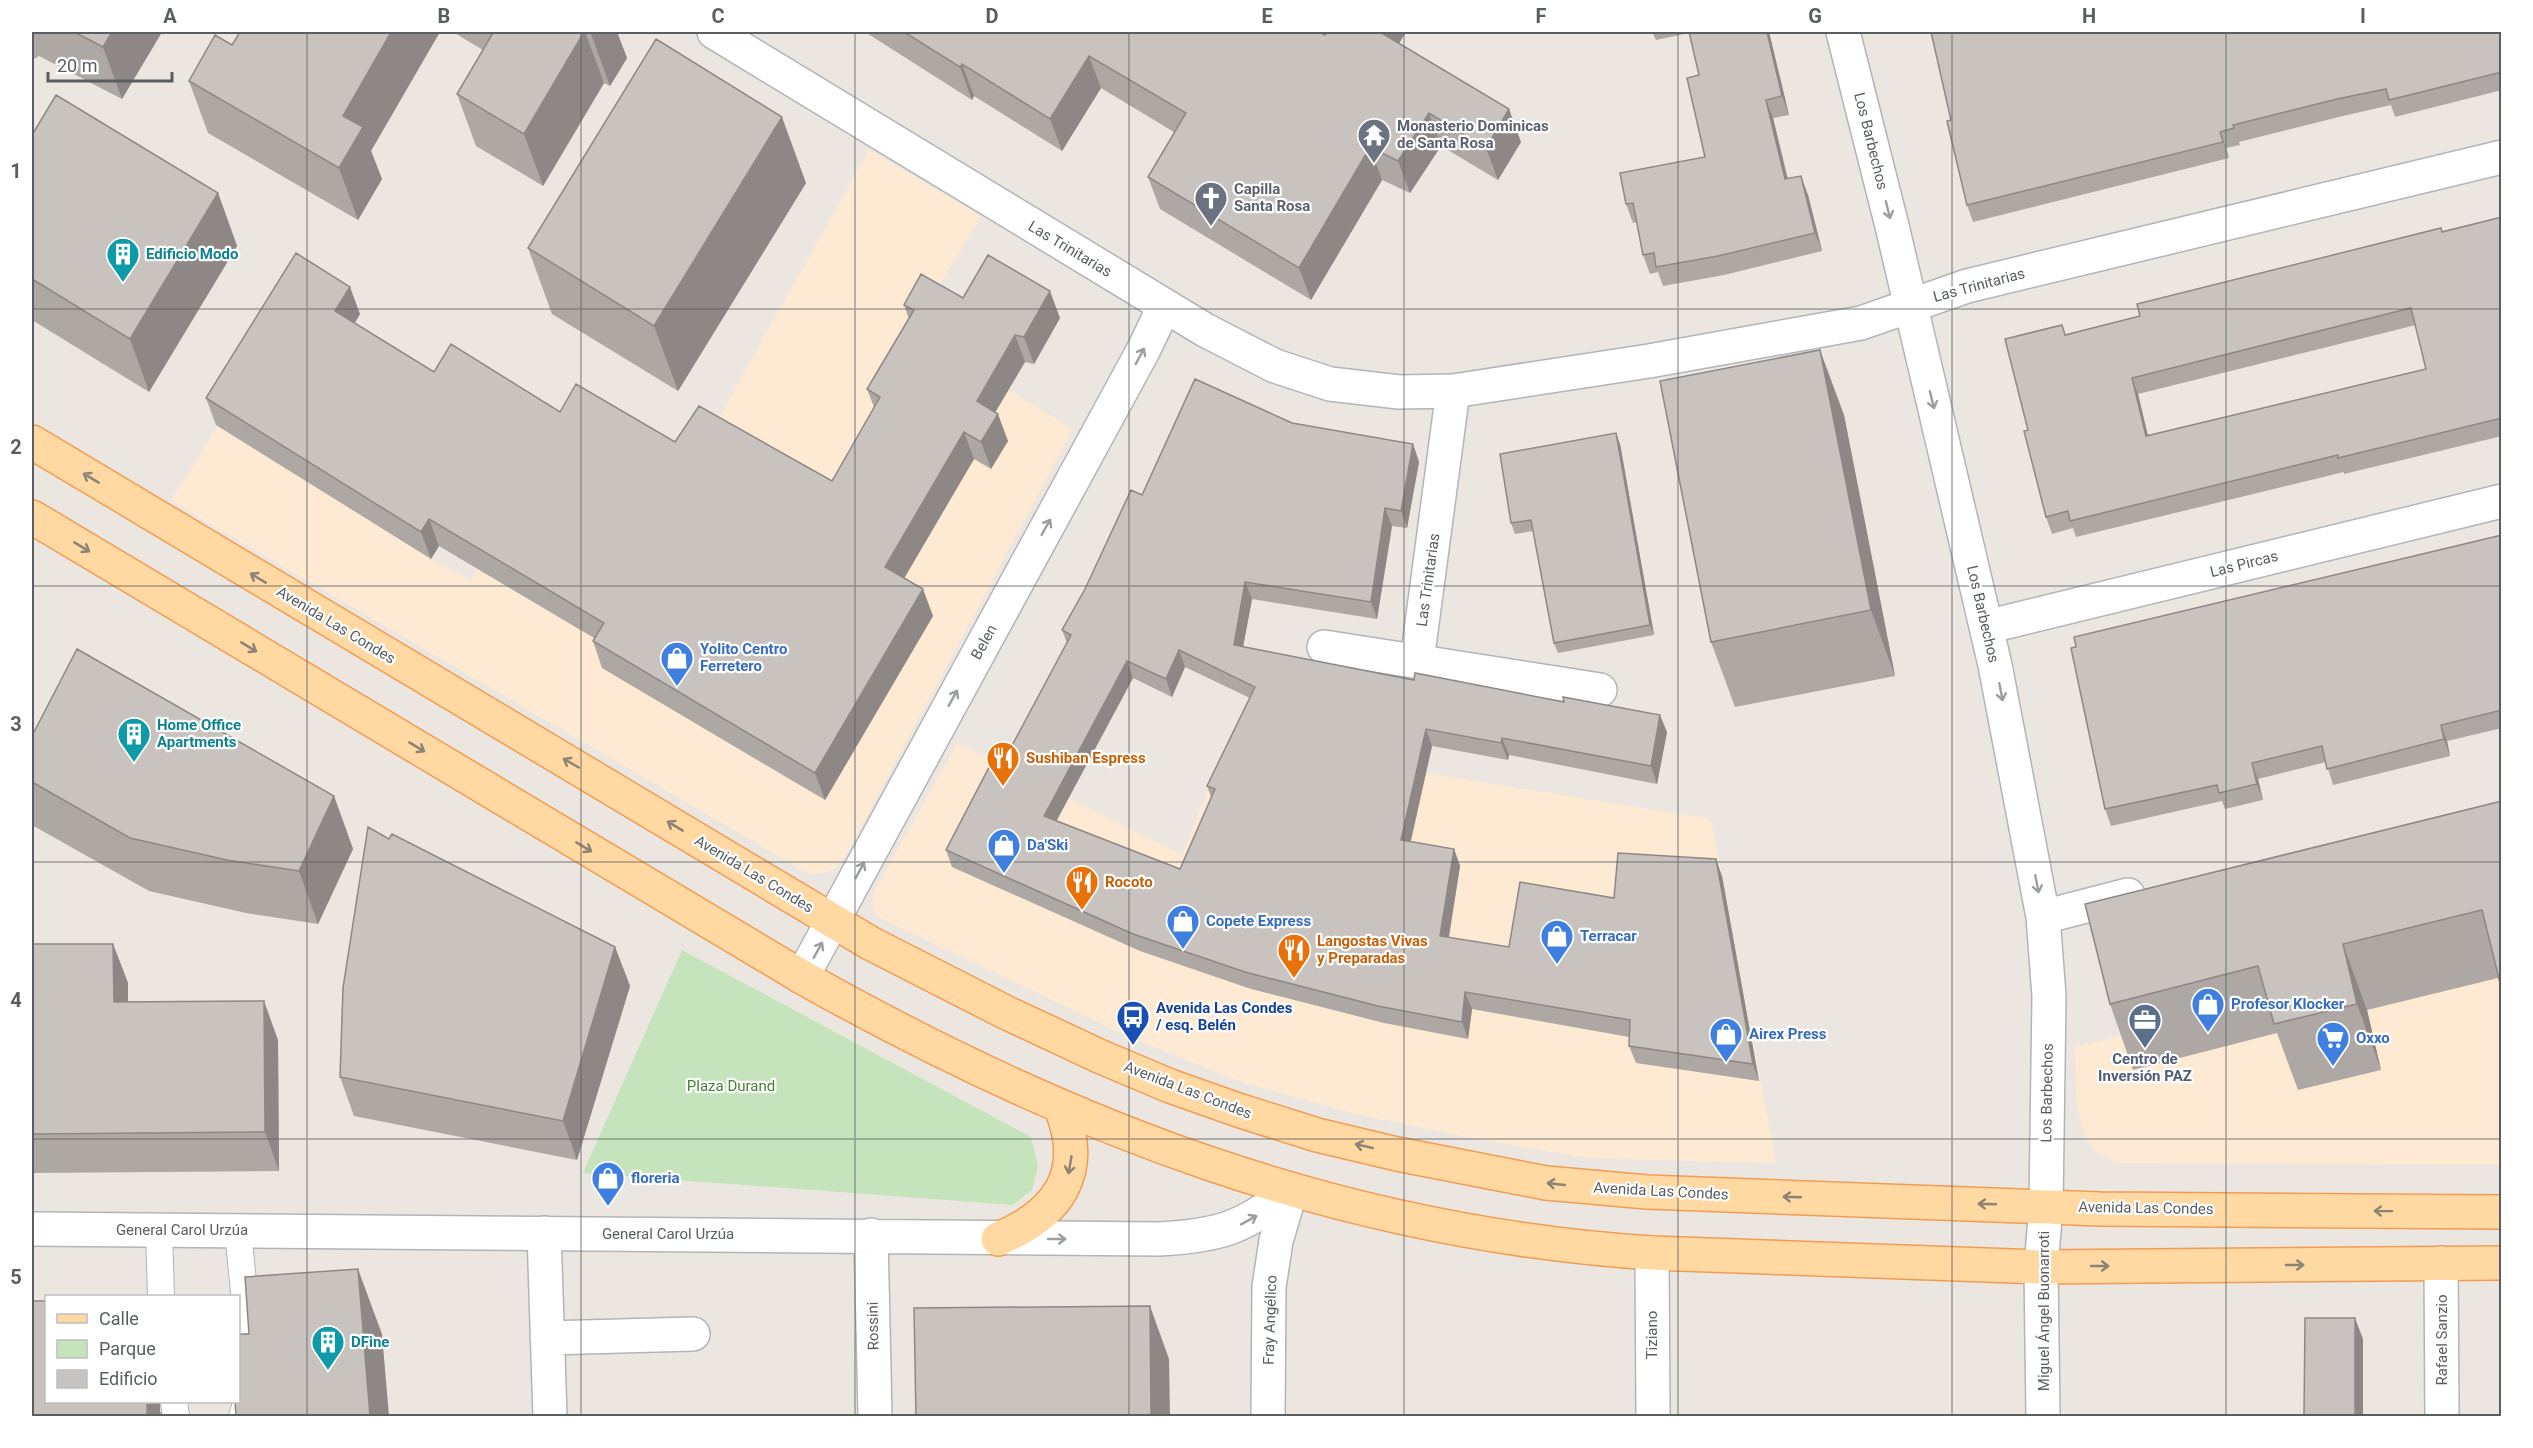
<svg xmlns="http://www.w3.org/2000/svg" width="2533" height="1448" font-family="Roboto,sans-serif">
<rect width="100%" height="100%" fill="#ece6e0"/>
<path fill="#fee9d3" d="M869 150 981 216 912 332 1073 429 845 857 834 869 820 874 807 873 171 501 241 388 458 513 430 559 471 580 579 390 696 458Z
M1227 741 1711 819 1776 1163 1587 1158 1476 1139 1355 1114 1244 1083 1134 1039 880 918 874 910 872 902 875 890 957 743 1182 855Z
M2501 944V1165L2118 1163 2095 1151 2084 1133 2077 1108 2075 1047Z"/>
<path fill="#c6e4bb" d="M682 950 1031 1137 1038 1167 1032 1190 1013 1205 583 1173Z"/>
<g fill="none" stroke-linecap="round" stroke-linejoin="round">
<defs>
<path id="lane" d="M159 1230 161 1296
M238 1231 253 1384 242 1416
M174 1402 176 1416"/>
<path id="street" d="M714 32 1205 330 1275 366 1330 384 1399 392 1453 391 1649 361 1861 323 1967 286 2502 157
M1843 32 1892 226 1995 665 2043 917 2049 996 2046 1206 2041 1267 2043 1416
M1986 627 2502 501
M1324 647 1600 690
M1417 661 1453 391
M2043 917 2128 895
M802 977 1144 349 1164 307
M32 1229 1159 1239C1218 1236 1245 1228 1291 1190
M544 1233 550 1416
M871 1235 875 1416
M1652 1253 1653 1416
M2441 1263 2442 1416
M547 1338 693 1334
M1268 1416 1269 1287 1276 1241 1291 1190"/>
<path id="primary" d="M32 442 870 943 1005 1012 1099 1056 1170 1086 1238 1110 1317 1135 1397 1154 1546 1183 1647 1192 2100 1209 2502 1212
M32 517 802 977C1070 1128 1342 1233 1652 1253L2041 1267 2502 1263
M998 1239C1059 1214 1087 1172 1061 1108"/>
</defs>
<use href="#lane" stroke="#b1b5b8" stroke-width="28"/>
<use href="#street" stroke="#b1b5b8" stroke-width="36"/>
<use href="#primary" stroke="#f19c54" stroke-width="36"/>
<use href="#lane" stroke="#fff" stroke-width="26"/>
<use href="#street" stroke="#fff" stroke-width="33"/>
<use href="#primary" stroke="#ffd8a2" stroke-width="33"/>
</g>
<path fill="#ada8a4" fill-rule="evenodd" d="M32 32H162L122 99 39 56 32 60Z
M453 32H617L627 58 610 86 604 83 543 186 476 146 457 94 483 50Z
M865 32H1319L1325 35 1399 43 1521 142 1498 180 1441 146 1410 193 1382 180 1311 300 1160 209 1148 177 1174 132 1101 88 1062 151 974 96 972 100Z
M1652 32H1769L1789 115 1773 118 1788 179 1808 195 1822 251 1724 275 1663 286 1658 272 1650 274 1643 255 1637 222 1633 223 1626 204 1705 157 1699 75 1689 33 1656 40Z
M2502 32V90L2395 117 2391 105 2343 116 2239 142 2240 145 2226 148 2229 158 1973 222 1967 205 1951 120Z
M189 81 371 151 382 179 358 220 208 133Z
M32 135 218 193 237 246 149 392 32 320Z
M806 183 678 391 552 314 528 248Z
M2502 217V436L2344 474V472L2076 537 2073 528 2052 534 2046 517 2028 430 2065 335 2140 316 2442 231ZM2416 325 2426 369 2148 436 2138 394Z
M963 298 1060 318 1034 364 1025 362 995 412 1008 441 991 469 974 459 904 578 933 616 825 800 602 668 593 641 594 638 439 546 431 559 216 425 206 398 360 314 355 323 434 372 560 412 675 442 832 481 874 407 867 389 909 319 904 305Z
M1844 415 1895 676 1735 707 1711 642Z
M1292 423 1413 444 1419 462 1407 528 1392 526 1377 619 1252 599 1243 647 1667 732 1657 784 1509 755 1508 760 1432 746 1411 841 1454 849 1460 866 1449 938 1509 947 1614 898 1722 876 1759 1081 1636 1063 1629 1046V1037L1472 1009 1468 1039 1384 1023 1251 989 1140 951 952 867 946 850 1008 753 1067 643 1062 630 1142 495ZM1185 667 1250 698 1207 786 1211 797 1180 869 1056 821 1133 678 1172 697Z
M1620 444 1654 635 1558 653 1554 643 1533 531 1515 534 1511 523Z
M2502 535V728L2447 741 2450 756 2333 785 2326 762 2258 779 2263 800 2225 809 2222 801 2111 826 2105 809Z
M32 736 334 796 353 849 318 924 246 913 149 891 32 825Z
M2502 801 2498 978 2367 1010 2381 1070 2298 1090 2277 1033 2133 1070 2110 1004Z
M389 839 615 947 630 986 577 1160 354 1116 340 1077Z
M32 944H113L128 983V1002L278 1040 279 1171 32 1173Z"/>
<path fill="#8d8886" d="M112 32H162L122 99 103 47Z
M391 32H440L371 151 382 179 358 220 339 168 343 116Z
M584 32H585L604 83 543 186 524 134Z
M593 32H617L627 58 610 86 591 34Z
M1377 32H1406L1388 62Z
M1767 32H1769L1789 115 1782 96Z
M1089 56 1101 88 1062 151 1050 119Z
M962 64 974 96 972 100 960 67Z
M1766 100 1773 118 1792 198 1785 179Z
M1509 109 1521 142 1498 180 1486 148Z
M1429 113 1441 146 1410 193 1398 161Z
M782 117 806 183 678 391 654 326Z
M2220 132 2226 148 2229 158 2223 142Z
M1370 147 1382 180 1311 300 1299 268Z
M1801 176 1808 195 1822 251 1815 233Z
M218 193 237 246 149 392 130 339Z
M350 287 360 314 345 338 335 311Z
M1050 291 1060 318 1034 364 1024 337Z
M1015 335 1025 362 986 428 977 401Z
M1820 350 1844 415 1895 676 1871 610Z
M2132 378 2138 394 2152 453 2146 436Z
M998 414 1008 441 991 469 981 442Z
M964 432 974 459 895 594 885 567Z
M1616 433 1620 444 1654 635 1650 625Z
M1413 444 1419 462 1407 528 1401 511Z
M1385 508 1392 526 1377 619 1371 602Z
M429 519 439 546 431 559 421 532Z
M1245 582 1252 599 1240 663 1234 645Z
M923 589 933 616 825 800 815 773Z
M1179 650 1185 667 1172 697 1166 679Z
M1127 661 1133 678 1050 833 1044 816Z
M1660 715 1667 732 1657 784 1651 766Z
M2441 725 2447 741 2450 756 2444 739Z
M1426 729 1432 746 1407 857 1401 840Z
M1502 738 1509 755 1508 760 1501 743Z
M2252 763 2258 779 2263 800 2257 784Z
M334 796 353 849 318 924 299 871Z
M1454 849 1460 866 1446 953 1440 936Z
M1716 859 1722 876 1759 1081 1753 1064Z
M113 944 128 983V1041L114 1002Z
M2343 944 2367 1010 2381 1070 2357 1004Z
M615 947 630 986 577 1160 563 1121Z
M1465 992 1472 1009 1468 1039 1462 1022Z
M264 1001 278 1040 279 1171 265 1132Z
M358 1269 382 1334 389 1416H370Z
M1150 1306 1169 1359 1170 1416H1151Z
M2355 1318 2363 1339V1416H2355Z
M147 1401H160V1411L162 1416H147Z"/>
<path fill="#c9c3bf" stroke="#8d8886" stroke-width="1.5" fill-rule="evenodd" d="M74 32H112L103 47Z
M240 32H391L343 116 363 127 339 168 189 81 215 35 232 45Z
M490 32H584L524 134 457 94 493 33Z
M904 32H1319L1325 35 1328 32H1380L1509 109 1486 148 1429 113 1398 161 1370 147 1299 268 1148 177 1186 113 1089 56 1050 119 962 64 960 67Z
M1689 32H1767L1782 96 1766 100 1785 179 1801 176 1815 233 1718 256 1656 267 1654 253 1643 255 1633 203 1626 204 1620 173 1705 157 1687 78 1699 75Z
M1931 32H2502V72L2389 100 2386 89 2337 99 2233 125 2234 128 2220 132 2223 142 1967 205 1947 121 1951 120Z
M656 39 782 117 654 326 528 248Z
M56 95 218 193 130 339 32 279V135Z
M2502 217V418L2338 458V455L2070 521 2068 511 2046 517 2024 431 2028 430 2005 339 2062 325 2065 335 2140 316 2137 304 2441 228 2442 232ZM2411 308 2426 369 2146 436 2132 378Z
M296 253 350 287 335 311 434 372 451 344 560 412 576 384 675 442 699 406 832 481 880 397 867 389 914 310 904 305 921 274 963 298 988 255 1050 291 1024 337 1015 335 977 401 998 414 981 442 964 432 885 567 923 589 815 773 593 641 604 623 429 519 421 532 206 398Z
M1820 350 1871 610 1711 642 1660 381Z
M1195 379 1292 423 1413 444 1401 511 1385 508 1371 602 1245 582 1234 645 1414 680 1415 673 1564 702 1563 697 1660 715 1651 766 1502 738 1501 743 1426 729 1401 840 1454 849 1440 936 1509 947 1520 882 1614 898 1618 853 1716 859 1753 1064 1629 1046 1630 1020 1465 992 1462 1022 1378 1006 1245 972 1133 934 946 850 999 748 1008 753 1071 635 1062 630 1085 589 1131 490 1142 495ZM1179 650 1255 687 1207 786 1215 789 1180 869 1044 816 1127 661 1166 679Z
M1616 433 1650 625 1554 643 1531 520 1511 523 1500 454Z
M2502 535V710L2441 725 2444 739 2327 769 2322 746 2252 763 2257 784 2219 793 2217 785 2105 809 2071 648 2076 647 2074 637Z
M77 649 334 796 299 871 227 860 130 838 32 782V736Z
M2502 801V991L2482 910 2343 944 2357 1004 2274 1024 2258 966 2110 1004 2085 904Z
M368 827 389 839 392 834 615 947 563 1121 340 1077 343 988Z
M32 944H113L114 1002 264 1001 265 1132 32 1134Z
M358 1269 370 1416H236L235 1401H238V1337L239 1334H249L245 1277Z
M32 1301H46V1401H147V1416H32Z
M1150 1306 1151 1416H916L914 1308Z
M2305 1318H2355V1416H2304Z"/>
<defs><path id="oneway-shaft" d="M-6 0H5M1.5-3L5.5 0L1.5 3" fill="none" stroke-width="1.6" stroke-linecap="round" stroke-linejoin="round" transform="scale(1.5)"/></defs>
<g stroke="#9b9ea0">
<use href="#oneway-shaft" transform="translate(1888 210) rotate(76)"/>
<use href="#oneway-shaft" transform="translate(1140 356) rotate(-62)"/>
<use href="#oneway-shaft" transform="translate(1932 400) rotate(76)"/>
<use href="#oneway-shaft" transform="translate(1046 527) rotate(-61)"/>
<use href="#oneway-shaft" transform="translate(2001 692) rotate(79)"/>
<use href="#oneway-shaft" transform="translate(953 698) rotate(-61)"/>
<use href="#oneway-shaft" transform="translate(860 870) rotate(-62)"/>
<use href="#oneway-shaft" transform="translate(2037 884) rotate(79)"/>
<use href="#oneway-shaft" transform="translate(818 950) rotate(-61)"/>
<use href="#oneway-shaft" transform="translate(1249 1220) rotate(-29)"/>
<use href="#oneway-shaft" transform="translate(1057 1239)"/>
</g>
<g stroke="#8b8374">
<use href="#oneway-shaft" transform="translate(91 478) rotate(-149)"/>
<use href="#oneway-shaft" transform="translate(82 547) rotate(31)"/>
<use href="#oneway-shaft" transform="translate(258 578) rotate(-149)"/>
<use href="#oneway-shaft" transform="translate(249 647) rotate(31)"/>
<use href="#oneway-shaft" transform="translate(417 747) rotate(31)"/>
<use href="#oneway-shaft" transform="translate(571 763) rotate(-150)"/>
<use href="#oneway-shaft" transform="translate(675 826) rotate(-149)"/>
<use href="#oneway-shaft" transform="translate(584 847) rotate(31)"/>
<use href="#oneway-shaft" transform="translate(1364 1146) rotate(-167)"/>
<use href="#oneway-shaft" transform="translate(1070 1165) rotate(100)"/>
<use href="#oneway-shaft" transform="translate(1556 1184) rotate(-174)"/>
<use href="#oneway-shaft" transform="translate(1792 1197) rotate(-178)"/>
<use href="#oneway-shaft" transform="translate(1987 1204) rotate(-178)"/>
<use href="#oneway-shaft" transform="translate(2383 1211) rotate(-179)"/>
<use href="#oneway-shaft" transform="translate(2295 1265)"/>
<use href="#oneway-shaft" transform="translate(2100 1266)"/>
</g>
<path fill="none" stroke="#595e61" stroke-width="1.5" stroke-opacity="0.55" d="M307 32V1416M581 32V1416M855 32V1416M1129 32V1416M1404 32V1416M1678 32V1416M1952 32V1416M2226 32V1416M32 309H2502M32 586H2502M32 862H2502M32 1139H2502"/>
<defs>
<symbol id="temple-pin" viewBox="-11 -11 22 30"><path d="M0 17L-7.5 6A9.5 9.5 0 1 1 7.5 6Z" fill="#6b7280" stroke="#fff"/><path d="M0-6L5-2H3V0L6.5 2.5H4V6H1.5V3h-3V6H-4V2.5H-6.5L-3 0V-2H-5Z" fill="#fff"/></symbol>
<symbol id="church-pin" viewBox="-11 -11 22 30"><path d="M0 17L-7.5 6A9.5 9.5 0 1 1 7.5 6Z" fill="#6b7280" stroke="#fff"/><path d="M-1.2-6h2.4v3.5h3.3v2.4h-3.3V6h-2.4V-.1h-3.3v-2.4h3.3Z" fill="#fff"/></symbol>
<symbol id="building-pin" viewBox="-11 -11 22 30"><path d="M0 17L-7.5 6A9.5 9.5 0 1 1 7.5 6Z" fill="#0f9aa8" stroke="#fff"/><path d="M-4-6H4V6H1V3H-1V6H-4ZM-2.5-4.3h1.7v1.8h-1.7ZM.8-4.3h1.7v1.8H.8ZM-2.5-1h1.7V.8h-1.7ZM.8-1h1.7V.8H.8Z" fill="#fff"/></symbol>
<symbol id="shop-pin" viewBox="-11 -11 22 30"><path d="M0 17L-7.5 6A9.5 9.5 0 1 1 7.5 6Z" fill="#3f7fe0" stroke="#fff"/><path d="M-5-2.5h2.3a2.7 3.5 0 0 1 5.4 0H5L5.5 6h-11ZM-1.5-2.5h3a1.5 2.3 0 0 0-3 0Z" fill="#fff"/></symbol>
<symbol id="restaurant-pin" viewBox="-11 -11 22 30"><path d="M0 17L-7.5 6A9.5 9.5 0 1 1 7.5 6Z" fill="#e8710a" stroke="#fff"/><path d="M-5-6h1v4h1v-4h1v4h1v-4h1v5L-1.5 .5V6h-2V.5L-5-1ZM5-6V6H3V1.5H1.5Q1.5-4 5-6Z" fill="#fff"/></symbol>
<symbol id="bus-pin" viewBox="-11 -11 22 30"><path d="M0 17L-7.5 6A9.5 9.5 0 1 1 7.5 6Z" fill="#1a4fb4" stroke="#fff"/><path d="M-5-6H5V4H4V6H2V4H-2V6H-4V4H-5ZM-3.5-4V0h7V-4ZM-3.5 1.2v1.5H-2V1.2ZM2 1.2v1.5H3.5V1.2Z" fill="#fff"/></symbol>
<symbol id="office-pin" viewBox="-11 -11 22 30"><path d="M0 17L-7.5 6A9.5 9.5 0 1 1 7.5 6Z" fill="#5c6f8a" stroke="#fff"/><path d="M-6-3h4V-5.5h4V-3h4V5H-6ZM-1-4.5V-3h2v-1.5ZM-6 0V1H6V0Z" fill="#fff"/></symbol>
<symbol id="supermarket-pin" viewBox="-11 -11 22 30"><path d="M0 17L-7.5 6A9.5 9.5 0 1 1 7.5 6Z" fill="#3f7fe0" stroke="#fff"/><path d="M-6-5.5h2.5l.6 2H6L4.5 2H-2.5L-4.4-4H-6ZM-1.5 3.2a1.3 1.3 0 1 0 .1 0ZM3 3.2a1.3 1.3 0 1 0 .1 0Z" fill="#fff"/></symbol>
</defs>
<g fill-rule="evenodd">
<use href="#temple-pin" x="1355" y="116" width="38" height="52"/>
<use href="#church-pin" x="1192" y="179" width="38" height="52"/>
<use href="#building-pin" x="104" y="235" width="38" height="52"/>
<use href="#shop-pin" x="658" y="639" width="38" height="52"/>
<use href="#building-pin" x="115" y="715" width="38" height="52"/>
<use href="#restaurant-pin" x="984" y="739" width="38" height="52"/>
<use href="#shop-pin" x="985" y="826" width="38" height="52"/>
<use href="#restaurant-pin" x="1063" y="863" width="38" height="52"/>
<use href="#shop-pin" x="1164" y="902" width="38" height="52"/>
<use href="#shop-pin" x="1538" y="917" width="38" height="52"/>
<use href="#restaurant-pin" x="1275" y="931" width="38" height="52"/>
<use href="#shop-pin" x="2189" y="985" width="38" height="52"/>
<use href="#bus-pin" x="1114" y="998" width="38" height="52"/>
<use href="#office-pin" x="2126" y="1001" width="38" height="52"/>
<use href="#shop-pin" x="1707" y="1015" width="38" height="52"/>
<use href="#supermarket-pin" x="2314" y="1019" width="38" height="52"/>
<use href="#shop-pin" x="589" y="1159" width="38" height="52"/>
<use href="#building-pin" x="309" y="1323" width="38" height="52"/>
</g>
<g text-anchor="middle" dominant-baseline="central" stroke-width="4.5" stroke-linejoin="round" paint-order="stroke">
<g font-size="15" font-weight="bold" fill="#5b616d" stroke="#fff" text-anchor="start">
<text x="1397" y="126">Monasterio Dominicas<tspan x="1397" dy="17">de Santa Rosa</tspan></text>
<text x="1234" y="189">Capilla<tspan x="1234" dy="17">Santa Rosa</tspan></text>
</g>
<g font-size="15" fill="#595e61" stroke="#fff">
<text transform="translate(1871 141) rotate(76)">Los Barbechos</text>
<text transform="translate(1070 249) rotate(31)">Las Trinitarias</text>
<text transform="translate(1979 285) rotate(-15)">Las Trinitarias</text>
<text transform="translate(2244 564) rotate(-14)">Las Pircas</text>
<text transform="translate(1428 580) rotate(-82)">Las Trinitarias</text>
<text transform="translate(1983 614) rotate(77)">Los Barbechos</text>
<text transform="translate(336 625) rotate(31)">Avenida Las Condes</text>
<text transform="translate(984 642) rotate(-61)">Belen</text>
<text transform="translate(754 874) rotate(31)">Avenida Las Condes</text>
<text transform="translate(1188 1090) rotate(21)">Avenida Las Condes</text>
<text transform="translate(2047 1093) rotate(-89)">Los Barbechos</text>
<text transform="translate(1661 1191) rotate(3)">Avenida Las Condes</text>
<text transform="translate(2146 1208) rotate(1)">Avenida Las Condes</text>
<text x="182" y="1230">General Carol Urzúa</text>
<text x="668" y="1234">General Carol Urzúa</text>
<text transform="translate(2044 1311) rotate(-90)">Miguel Ángel Buonarroti</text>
<text transform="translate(1270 1320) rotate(-88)">Fray Angélico</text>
<text transform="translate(873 1326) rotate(-91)">Rossini</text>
<text transform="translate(1652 1335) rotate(-90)">Tiziano</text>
<text transform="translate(2442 1340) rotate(-90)">Rafael Sanzio</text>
</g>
<g font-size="15" font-weight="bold" fill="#0d838f" stroke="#fff" text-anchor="start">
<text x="146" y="254">Edificio Modo</text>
<text x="157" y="725">Home Office<tspan x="157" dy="17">Apartments</tspan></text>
<text x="351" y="1342">DFine</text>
</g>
<g font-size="15" font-weight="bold" fill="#366cbe" stroke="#fff" text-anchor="start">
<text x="700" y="649">Yolito Centro<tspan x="700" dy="17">Ferretero</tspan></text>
<text x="1027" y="845">Da'Ski</text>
<text x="1206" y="921">Copete Express</text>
<text x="1580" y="936">Terracar</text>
<text x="2231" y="1004">Profesor Klocker</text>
<text x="1749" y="1034">Airex Press</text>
<text x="2356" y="1038">Oxxo</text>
<text x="631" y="1178">floreria</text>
</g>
<g font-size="15" font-weight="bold" fill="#c56008" stroke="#fff" text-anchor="start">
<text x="1026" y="758">Sushiban Espress</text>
<text x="1105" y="882">Rocoto</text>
<text x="1317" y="941">Langostas Vivas<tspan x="1317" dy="17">y Preparadas</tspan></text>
</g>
<g font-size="15" font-weight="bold" fill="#164399" stroke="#fff" text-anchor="start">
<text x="1156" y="1008">Avenida Las Condes<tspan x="1156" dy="17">/ esq. Belén</tspan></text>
</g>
<g font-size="15" font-weight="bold" fill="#4e5e75" stroke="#fff">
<text x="2145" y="1059">Centro de<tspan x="2145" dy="17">Inversión PAZ</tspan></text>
</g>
<g font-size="15" fill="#458434" stroke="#fff">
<text x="731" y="1086">Plaza Durand</text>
</g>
</g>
<rect width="2533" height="1448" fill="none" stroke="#ffffff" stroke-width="66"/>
<rect x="45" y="1295" width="195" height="108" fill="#ffffff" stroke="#bdbfc0" stroke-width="1.5"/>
<rect x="57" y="1314" width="30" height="9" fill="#ffd8a2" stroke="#bdbfc0" stroke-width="1.5"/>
<text x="99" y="1325" font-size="18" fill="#595e61">Calle</text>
<rect x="57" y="1340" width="30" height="18" fill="#c6e4bb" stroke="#bdbfc0" stroke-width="1.5"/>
<text x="99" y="1355" font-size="18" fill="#595e61">Parque</text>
<rect x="57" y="1370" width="30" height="18" fill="#c9c3bf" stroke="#bdbfc0" stroke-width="1.5"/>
<text x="99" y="1385" font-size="18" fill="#595e61">Edificio</text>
<path d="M48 72v9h124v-9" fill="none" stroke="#595e61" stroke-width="3"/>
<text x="57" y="72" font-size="18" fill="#595e61" stroke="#ffffff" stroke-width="4.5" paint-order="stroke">20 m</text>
<rect x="33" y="33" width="2467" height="1382" fill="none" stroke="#595e61" stroke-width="2"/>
<g font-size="20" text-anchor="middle" font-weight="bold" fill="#595e61">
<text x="170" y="23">A</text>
<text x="444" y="23">B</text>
<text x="718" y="23">C</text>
<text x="992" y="23">D</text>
<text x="1267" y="23">E</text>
<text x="1541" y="23">F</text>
<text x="1815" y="23">G</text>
<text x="2089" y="23">H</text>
<text x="2363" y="23">I</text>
<text x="16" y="178">1</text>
<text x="16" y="454">2</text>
<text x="16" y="731">3</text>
<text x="16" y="1007">4</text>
<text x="16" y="1284">5</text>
</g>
</svg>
